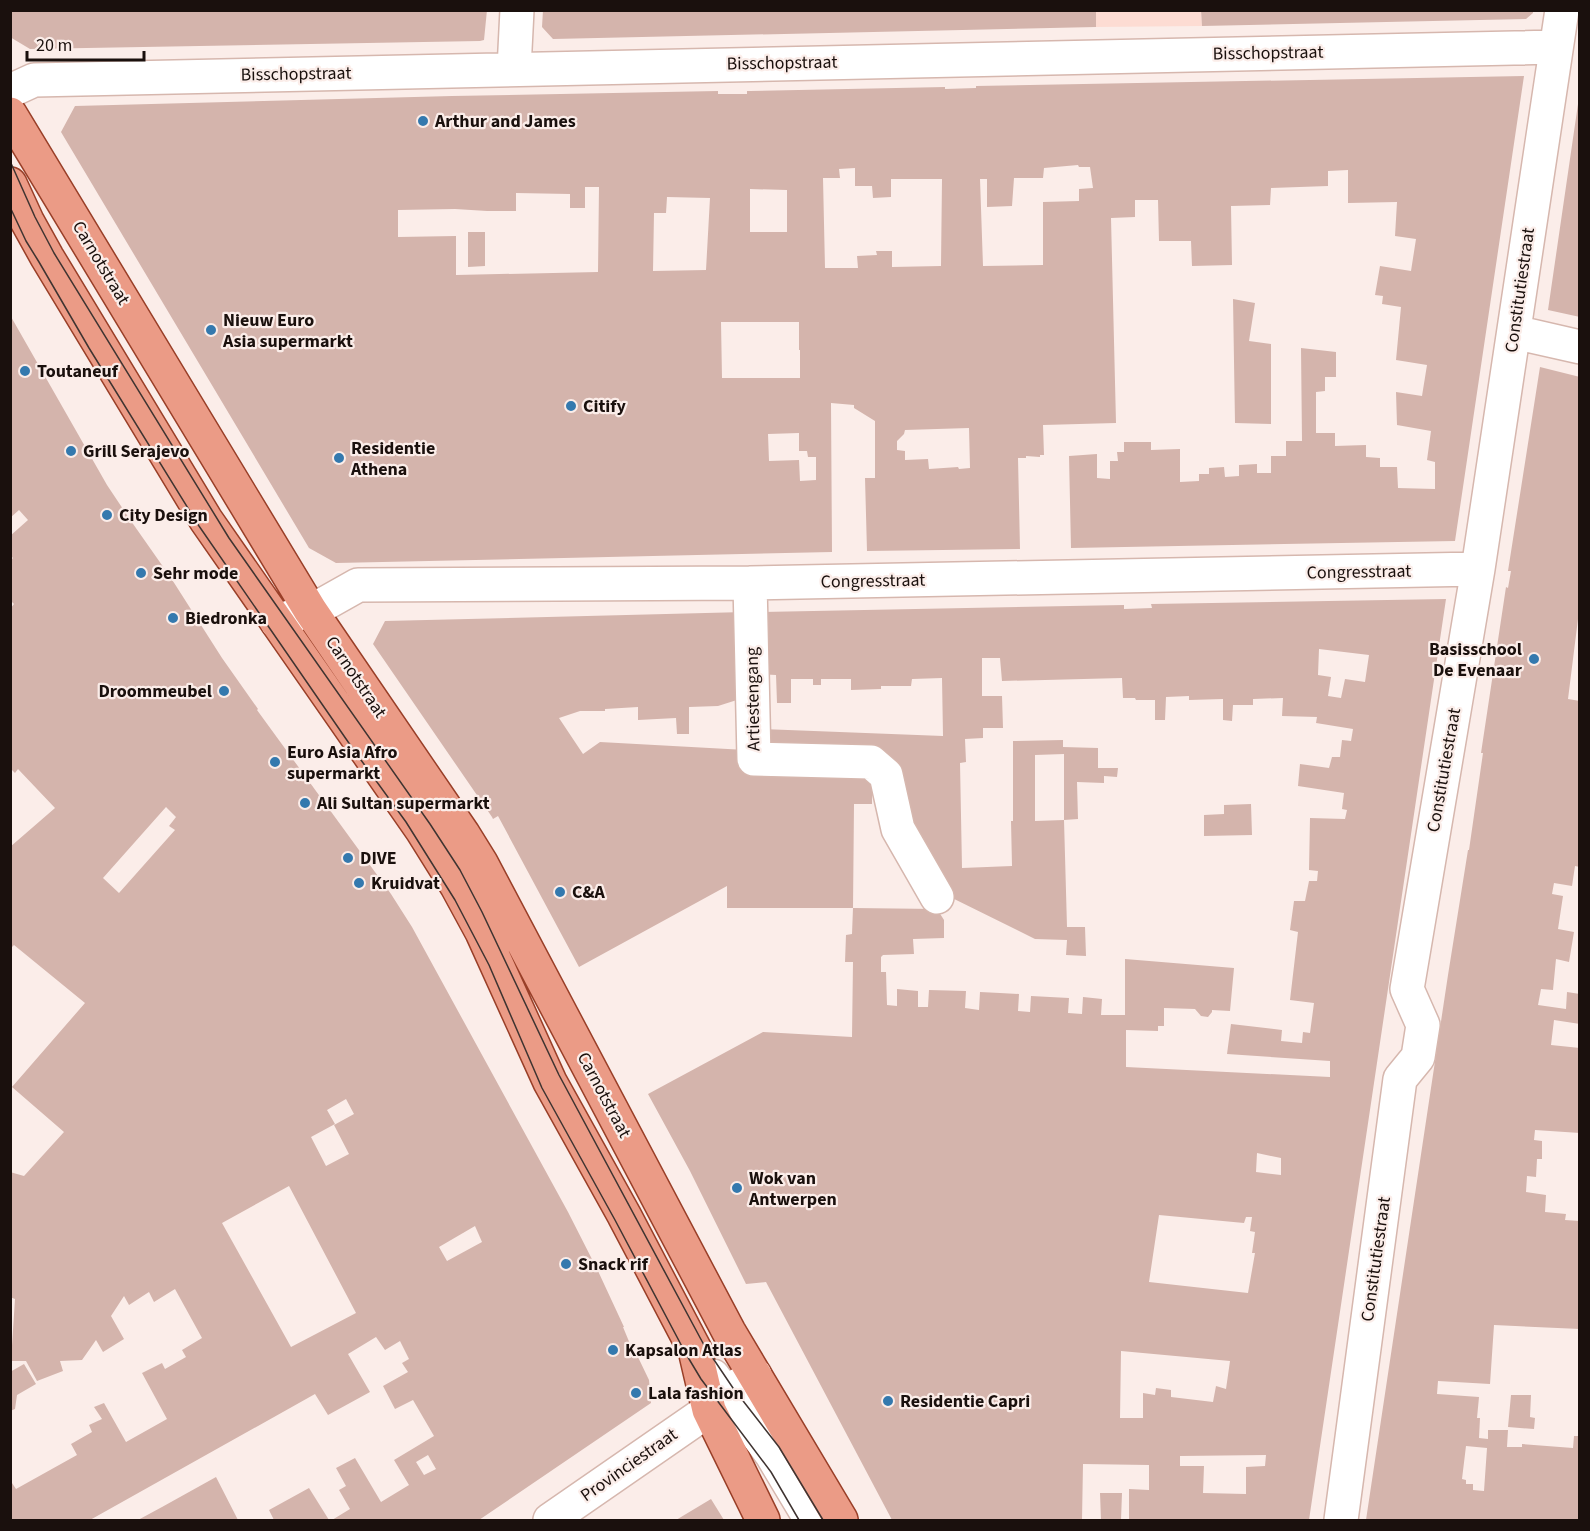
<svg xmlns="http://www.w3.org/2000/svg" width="1590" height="1531" font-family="'Source Sans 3',sans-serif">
<rect width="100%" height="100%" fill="#fbede9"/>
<path fill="#fddcd3" d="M1096 11H1201L1202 26 1096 27Z"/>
<path fill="#d4b4ac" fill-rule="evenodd" d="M10 10H487L484 40 480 41 30 49 10 37Z
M543 10H1096V27L553 39 542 27Z
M1201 10H1533V13L1526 19 1202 26Z
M1524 76 1455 541 1071 548 1069 456 1097 454V478L1110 479V461H1118L1117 452H1124V442H1151V450L1180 449V482L1199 481V474H1209V468L1224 467 1225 477 1239 476V465L1257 464V473H1271V456H1286V441H1302L1301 348 1336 352V377H1325V391L1316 392V433H1335V446L1366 445V457L1380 458V467H1397L1398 488 1435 489V462L1427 460 1431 431 1397 425 1396 392 1422 396 1427 365 1396 360 1401 307 1382 304 1383 296 1375 295 1380 266 1411 271 1416 239 1395 236 1397 202 1348 203V170L1328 171V186L1271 188 1270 205 1231 206 1232 265 1192 266 1191 241H1159L1158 200H1135V217L1111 218 1116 423 1043 425 1044 455H1040V457L1026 456V458H1018L1020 549 867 551 865 478H875V421L854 408V405L831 403 832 552 336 563 309 548 61 132 75 106 452 96 718 91V94H747V91H750L945 87V89L976 88V86ZM1078 165 1079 167H1090L1093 188 1079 189V201L1043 202V265L983 266 980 179H987V207L1012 206 1014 178H1043L1044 168ZM855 168V186H872L873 198 891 197V179H942L941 266 892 267V251H876L877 255 857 256 858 268H825L823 178H840L839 169ZM585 187H599L598 272 456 275V236L398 237V210L455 209 487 211H516V193L570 194V208H585ZM750 189 787 190V232H750ZM667 197 710 198 706 270 653 271 654 213H666ZM721 322H799V350H800V378H722ZM969 428 970 468 959 469 958 467 929 469 928 459 905 460V451L897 450V441L904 434 905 430ZM799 433V451H807L808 457H816V480L800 481 799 460 769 461 768 434Z
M1578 104H1580V317L1548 310Z
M468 232H485V266L468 267Z
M1233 299 1255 303 1249 341 1271 344V424L1235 423Z
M10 315 107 485 131 521 171 578 222 658 258 709 257 710 391 894 412 927 568 1212 598 1271 624 1327H623L635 1356 637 1355 649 1380 651 1403 479 1520H332L350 1509 339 1490 346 1486 336 1468 355 1458 381 1502 409 1485 394 1460 434 1436 413 1400 395 1409 383 1386 408 1372 402 1363 409 1359 400 1341 385 1350 376 1337 348 1354 370 1392 328 1415 315 1394 90 1520H10V1480L16 1489 77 1455 71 1444 92 1432 89 1425 102 1419 94 1407 104 1403 126 1442 167 1419 142 1373 162 1363 165 1369 186 1357 182 1350 202 1338 175 1289 154 1302 149 1292 129 1305 124 1296 111 1316 124 1339 103 1352 96 1340 82 1360 60 1361 63 1371 37 1381 26 1361H11L15 1299 10 1297V1172L24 1176 64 1132 12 1087 85 1003 14 945 10 949V847L55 808 18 769 15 773 10 768V609L14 604 10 600V561L13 558 10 555V536L28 520 19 510 10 518ZM166 807 176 817 169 826 175 830 119 893 103 878ZM346 1099 354 1114 334 1125 349 1154 326 1166 311 1137 335 1124 327 1110ZM289 1186 356 1313 291 1347 222 1223ZM475 1226 482 1242 447 1261 439 1247ZM428 1455 436 1469 424 1475 416 1462Z
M1540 367 1580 377V619H1578L1568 699 1580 701V867L1575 866 1572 886 1554 883 1552 894 1563 896 1558 929 1574 932 1569 962 1556 959 1553 990 1541 989 1538 1005 1566 1009 1567 992 1580 994V1024L1554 1020 1551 1045 1580 1048V1133L1535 1130 1534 1140 1542 1141V1159H1537L1536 1177 1527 1176 1526 1192 1546 1195 1545 1212 1566 1214 1565 1220 1580 1221V1329L1494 1325 1490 1384 1438 1381 1437 1394 1479 1397 1477 1418H1480L1479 1438 1488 1439V1430H1508L1507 1447H1522V1444L1573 1448 1574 1436H1580V1520H1366L1448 975 1468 850H1469L1483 753H1481L1506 587 1508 588 1511 571H1508ZM1466 1446 1487 1448 1484 1491 1473 1490V1484H1466V1480L1462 1479Z
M1446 599 1309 1520H1129V1489L1149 1490V1465L1083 1464 1082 1520H892L766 1282 746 1284 690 1171 648 1094 763 1032 852 1037 853 962H845L846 935 852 934 853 908 937 909 944 920V938L913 939 914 954 883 955 881 957V972H886L887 1005 897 1006V989L918 991V1007H928L929 990 966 991 965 1008 979 1010 980 992 1000 993 1019 994 1018 1011 1030 1012 1031 996 1069 998 1068 1013 1082 1014 1083 997 1102 999 1101 1015H1125V959L1234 968 1230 1011 1212 1010V1012L1208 1017 1201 1016 1195 1009 1164 1008V1026H1158V1031L1126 1030V1067L1330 1077V1061L1227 1054 1231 1024 1282 1030 1281 1041 1302 1043 1303 1032 1310 1033 1314 1003 1290 1000 1298 932 1290 930 1294 901H1305L1309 881H1317L1318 871 1309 870 1310 818 1345 819 1347 810 1342 809 1344 793 1298 786 1300 764 1329 768 1332 757H1340L1342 740 1351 741 1353 729 1316 723 1317 717 1282 716 1283 698 1253 699V705H1233L1232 721 1223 720V699L1189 700V696L1166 697 1165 720H1155V700H1136L1135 698H1123L1122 678 1002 681 1000 658H982V696H1002L1003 728H983V738L965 739 966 762 960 763 962 868 1012 866 1011 821H1013V741L1063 740V747L1098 748V768H1118L1117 777 1104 776V783L1077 782 1078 819 1064 820V754L1035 755V821L1064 820 1067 927H1085L1086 956 1066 955 1067 940 1035 939 940 892 920 857 890 759 760 752V729L943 736 942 678 912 679 911 686H881V689L851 690V679H821V685H813V679H791V703H777L776 675 760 674 759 612 1124 605V609L1152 608 1151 604ZM1319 649 1369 655 1365 682 1345 679 1341 698 1328 696 1331 677 1318 675ZM1257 1153 1281 1158V1175L1256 1172ZM1159 1215 1244 1223 1246 1217H1252L1250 1231 1255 1232 1252 1253H1255L1248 1293 1149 1282ZM1121 1351 1230 1361 1226 1389 1216 1386 1213 1402 1171 1397V1390L1156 1388 1155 1395 1143 1393V1418H1120ZM1266 1455 1265 1466 1246 1467V1494L1203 1493 1204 1466H1180V1456Z
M745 612 740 699 718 706 689 707V734H677L676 718 638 720V707L605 709V711H580L559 718 583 754 600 742 746 750 872 771V804H854L853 908H727V886L579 967 498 816 493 819 492 817 373 644 385 621Z
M1251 804 1252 835 1204 836V815L1224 814V805Z
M24 1364 36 1384 17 1395 15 1409 10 1411V1372Z
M1511 1395H1531L1530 1417 1535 1418 1534 1429 1508 1427Z
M216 1477 238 1520H138L162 1507Z
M309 1488 329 1520H274L269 1510Z
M1100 1493H1122L1121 1520H1101Z
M711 1499 724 1520H676Z"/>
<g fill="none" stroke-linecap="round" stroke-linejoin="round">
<defs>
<path id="minor" d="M514 69 517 10
M10 91 34 80 1556 47
M1514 332 1580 347
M750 583 754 759 871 762 886 775 898 829 937 897
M277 622 326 603 358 585 750 583 1478 569
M713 1376 772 1455 811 1520
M550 1520 709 1410C721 1394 738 1385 755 1375
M1341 1520 1400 1079 1418 1057 1423 1025 1407 989 1478 569 1562 10"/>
<path id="major" d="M10 114 310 610 463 834 481 863 729 1332 841 1520
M10 184 27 221 47 257 206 520 422 830 457 886 482 932 550 1082 624 1215 695 1350 709 1410 763 1520"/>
</defs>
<use href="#minor" stroke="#d6b7ae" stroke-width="36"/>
<use href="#major" stroke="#993f28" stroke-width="36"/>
<use href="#minor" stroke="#fff" stroke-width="33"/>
<use href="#major" stroke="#eb9b86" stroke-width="33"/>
<path stroke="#3f3431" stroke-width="1.5" d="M10 161 35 217 54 253 229 538 430 824 460 870 482 912 559 1075 704 1345 733 1388 779 1447 823 1520
M10 207 26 241 39 262 89 348 199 526 353 749 406 822 455 900 489 965 542 1088 615 1220 686 1354 701 1379 771 1472 799 1520"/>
</g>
<g fill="#3479ae" stroke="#fbede9" stroke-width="2">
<circle cx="423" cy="121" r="6"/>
<circle cx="211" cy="330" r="6"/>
<circle cx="25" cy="371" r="6"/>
<circle cx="571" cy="406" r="6"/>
<circle cx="71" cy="451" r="6"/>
<circle cx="339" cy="458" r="6"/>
<circle cx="107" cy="515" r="6"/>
<circle cx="141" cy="573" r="6"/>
<circle cx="173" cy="618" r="6"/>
<circle cx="1534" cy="659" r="6"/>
<circle cx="224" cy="691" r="6"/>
<circle cx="275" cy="762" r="6"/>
<circle cx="305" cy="803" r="6"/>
<circle cx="348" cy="858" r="6"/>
<circle cx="359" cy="883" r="6"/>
<circle cx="560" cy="892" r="6"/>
<circle cx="737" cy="1188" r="6"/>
<circle cx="566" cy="1264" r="6"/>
<circle cx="613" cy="1350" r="6"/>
<circle cx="636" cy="1393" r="6"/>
<circle cx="888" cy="1401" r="6"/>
</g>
<g text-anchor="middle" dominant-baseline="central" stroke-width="4.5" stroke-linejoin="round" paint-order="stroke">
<g font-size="18" fill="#1a100d" stroke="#fbede9">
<text transform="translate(1268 53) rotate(-1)">Bisschopstraat</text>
<text transform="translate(782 63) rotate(-1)">Bisschopstraat</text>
<text transform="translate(296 74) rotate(-1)">Bisschopstraat</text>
<text transform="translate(101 263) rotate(59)">Carnotstraat</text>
<text transform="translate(1520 290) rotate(-82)">Constitutiestraat</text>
<text transform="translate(1359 572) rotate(-1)">Congresstraat</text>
<text transform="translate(873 581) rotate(-1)">Congresstraat</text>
<text transform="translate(356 677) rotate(56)">Carnotstraat</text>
<text transform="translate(753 699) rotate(-91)">Artiestengang</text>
<text transform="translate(1444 770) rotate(-80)">Constitutiestraat</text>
<text transform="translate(604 1095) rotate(62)">Carnotstraat</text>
<text transform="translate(1376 1259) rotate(-82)">Constitutiestraat</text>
<text transform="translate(629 1465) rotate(-35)">Provinciestraat</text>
</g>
<g font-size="18" font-weight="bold" fill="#1a100d" stroke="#fbede9" text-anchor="start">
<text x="435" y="121">Arthur and James</text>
<text x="223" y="320">Nieuw Euro<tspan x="223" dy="21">Asia supermarkt</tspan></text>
<text x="37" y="371">Toutaneuf</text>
<text x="583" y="406">Citify</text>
<text x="351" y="448">Residentie<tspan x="351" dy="21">Athena</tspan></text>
<text x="83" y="451">Grill Serajevo</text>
<text x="119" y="515">City Design</text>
<text x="153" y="573">Sehr mode</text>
<text x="185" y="618">Biedronka</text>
<text x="1522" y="649" text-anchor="end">Basisschool<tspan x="1522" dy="21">De Evenaar</tspan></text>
<text x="212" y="691" text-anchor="end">Droommeubel</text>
<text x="287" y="752">Euro Asia Afro<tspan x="287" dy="21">supermarkt</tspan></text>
<text x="317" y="803">Ali Sultan supermarkt</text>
<text x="360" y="858">DIVE</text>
<text x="371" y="883">Kruidvat</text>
<text x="572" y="892">C&amp;A</text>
<text x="749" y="1178">Wok van<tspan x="749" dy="21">Antwerpen</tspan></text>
<text x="578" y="1264">Snack rif</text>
<text x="625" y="1350">Kapsalon Atlas</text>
<text x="648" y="1393">Lala fashion</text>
<text x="900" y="1401">Residentie Capri</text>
</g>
</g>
<rect width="1590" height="1531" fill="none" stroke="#1a100d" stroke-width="24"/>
<path d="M27 51v9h117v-9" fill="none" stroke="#1a100d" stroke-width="3"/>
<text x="36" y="51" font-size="18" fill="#1a100d" stroke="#fbede9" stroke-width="4.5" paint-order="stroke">20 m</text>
</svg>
